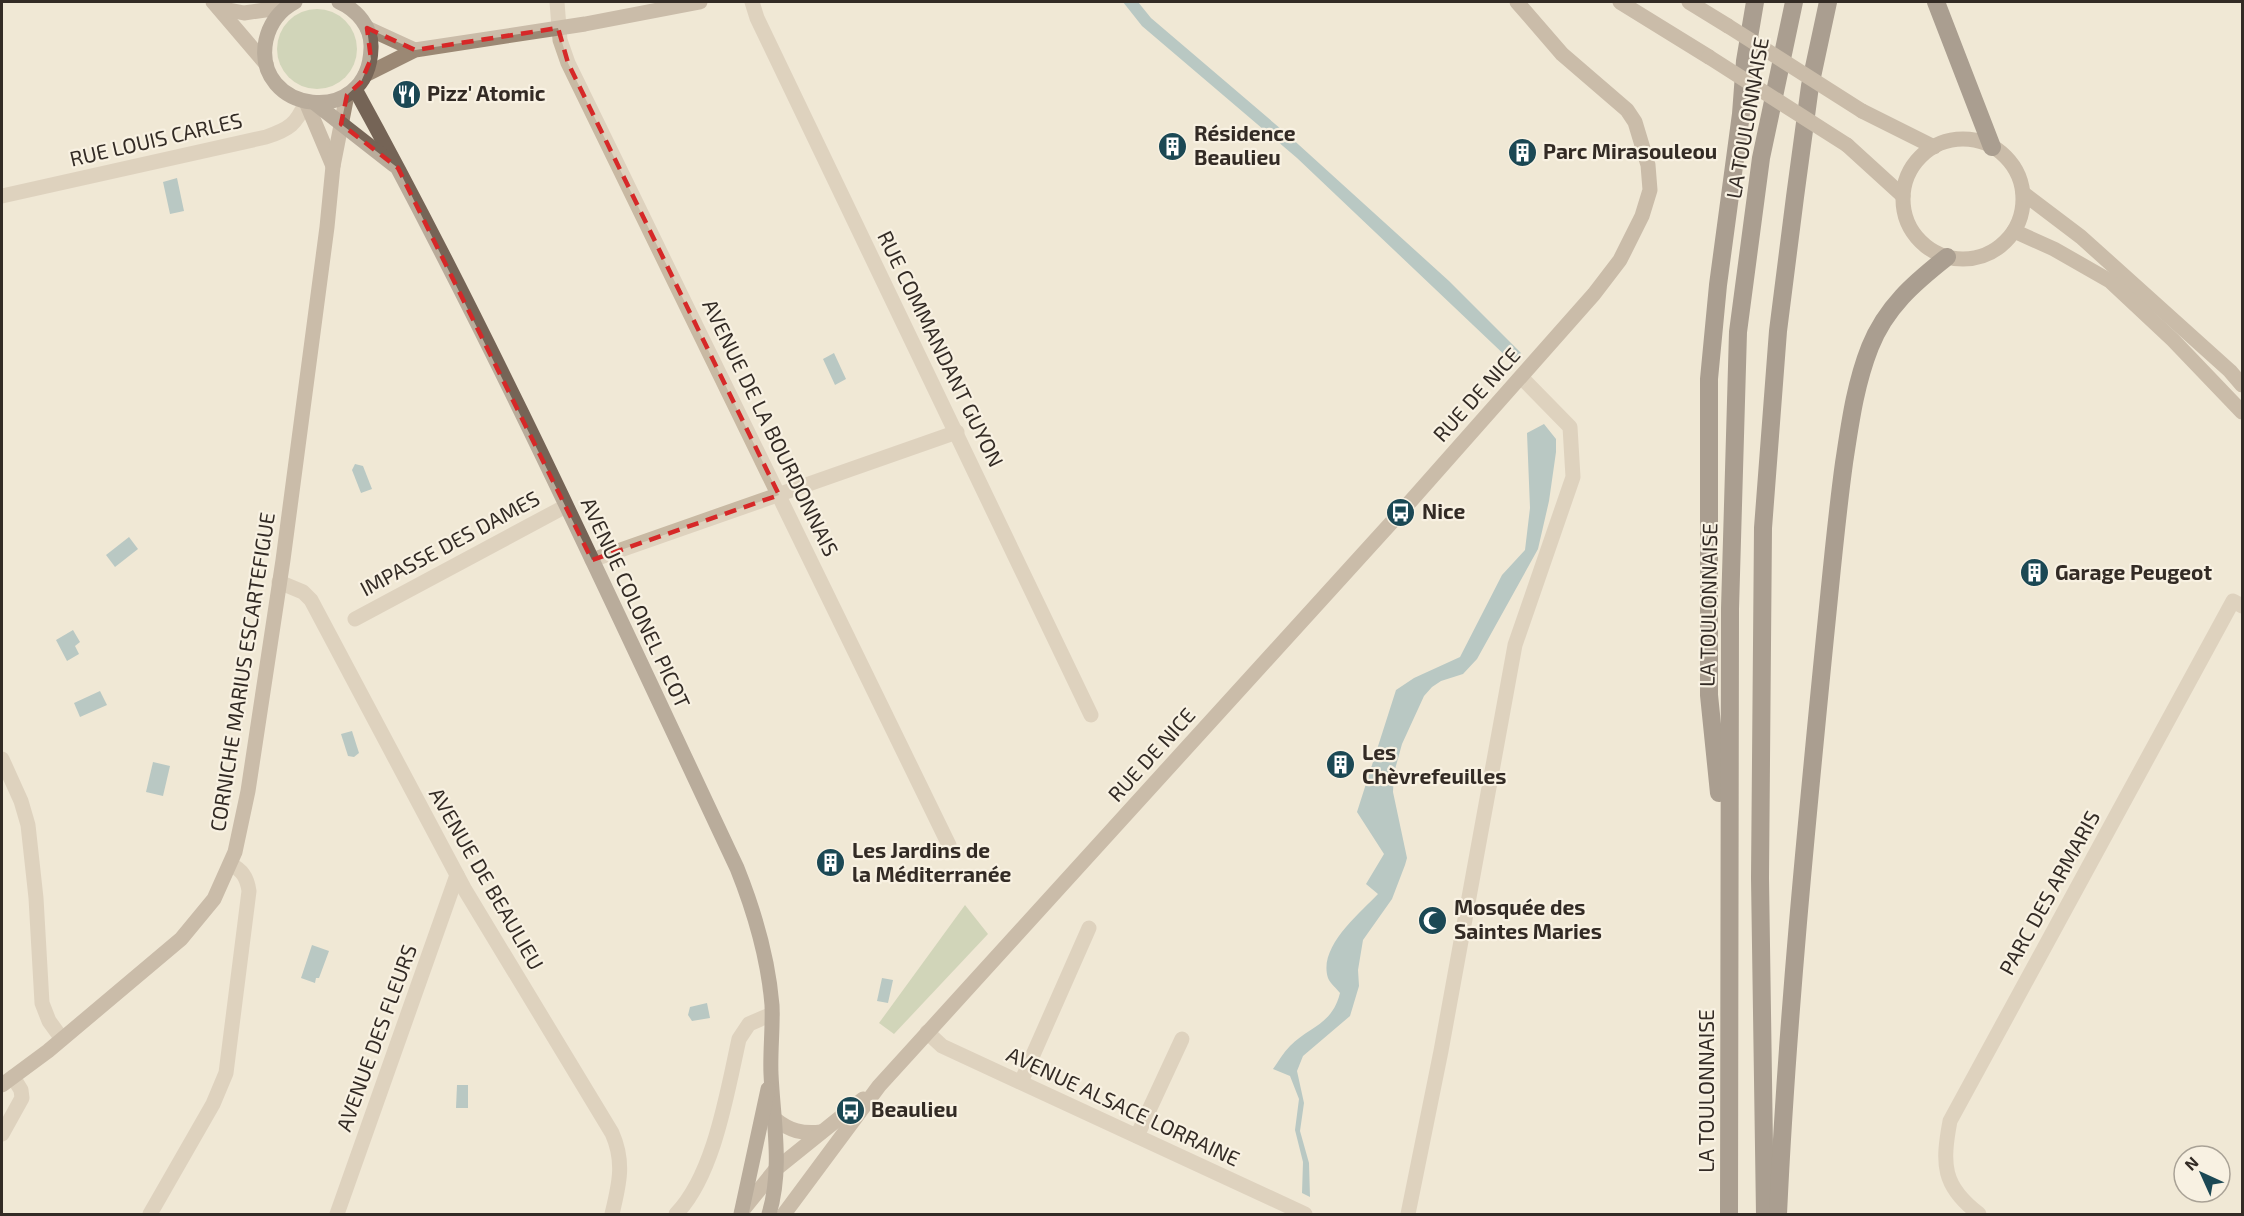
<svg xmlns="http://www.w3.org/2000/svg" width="2244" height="1216" font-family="'Exo 2',sans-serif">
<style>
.green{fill:#acbf97}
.water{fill:#75a3ad}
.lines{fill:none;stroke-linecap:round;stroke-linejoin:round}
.street{stroke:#c8b9a3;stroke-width:15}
.secondary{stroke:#9b8874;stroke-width:15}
.primary{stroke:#756456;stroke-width:15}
.highway{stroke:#54463c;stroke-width:18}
.secondary-bridge{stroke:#9b8874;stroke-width:15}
.marked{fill:none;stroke:#d62828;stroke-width:4.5;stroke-dasharray:12 8;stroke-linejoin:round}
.labels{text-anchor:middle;stroke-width:4.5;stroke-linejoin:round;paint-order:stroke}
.poi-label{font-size:21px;font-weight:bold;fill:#332b25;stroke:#f8f1e2;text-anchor:start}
.street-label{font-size:21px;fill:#332b25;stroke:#f8f1e2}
</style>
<rect width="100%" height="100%" fill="#f0e8d6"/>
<g class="green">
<circle cx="317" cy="49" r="40"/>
<path d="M965 905 988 934 894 1034 879 1023Z"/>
</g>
<g class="water">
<path d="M1123 2H1138L1151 18 1288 135 1449 281 1521 353 1512 362 1297 158 1142 26Z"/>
<path d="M177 178 184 211 170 214 163 182Z"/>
<path d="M834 353 846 379 835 385 823 359Z"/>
<path d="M1544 424 1556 439V452L1549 501 1538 549 1477 659 1463 674 1441 681 1432 687 1424 696 1402 744 1394 773 1393 792 1407 858 1405 865 1392 899 1363 940 1358 970 1359 986 1350 1016 1303 1056 1297 1071 1304 1103 1300 1131 1309 1163 1310 1197 1302 1193 1303 1162 1295 1130 1299 1099 1290 1076 1273 1069C1278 1062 1283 1053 1290 1046 1310 1026 1332 1025 1340 993 1337 989 1330 983 1328 978 1318 947 1359 914 1378 894L1366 884 1384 854 1357 812 1396 690 1414 678 1460 657 1502 575 1525 550 1530 508 1527 433Z"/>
<path d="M355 464 363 466 372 489 361 493 352 470Z"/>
<path d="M129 537 138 549 115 567 106 555Z"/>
<path d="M73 630 80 642 75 646 79 654 67 661 56 640Z"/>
<path d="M100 691 107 705 80 717 74 703Z"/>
<path d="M352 731 359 753 354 757 348 756 341 734Z"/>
<path d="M153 762 170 766 163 796 146 792Z"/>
<path d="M312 945 329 951 319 978H316L315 983 301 978Z"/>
<path d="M882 978 893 980 888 1003 877 1001Z"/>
<path d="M707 1003 710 1018 692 1021 688 1015 690 1007Z"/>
<path d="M457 1085H468V1108H456Z"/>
</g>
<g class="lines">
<g class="street">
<path d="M557 2 560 40 568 63 949 845"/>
<path d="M752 2 757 18 1091 715"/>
<path d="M2 196 266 137C290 129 296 124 306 102"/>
<path d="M592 560 957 432"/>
<path d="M279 582 303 592 311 600 465 890 612 1133C625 1162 619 1185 612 1214"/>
<path d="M355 619 566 506"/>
<path d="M2 759 21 801 28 825 36 898 42 1003 49 1021 62 1039"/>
<path d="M927 1032 942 1046 1305 1214"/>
<path d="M1021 1082 1089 928"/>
<path d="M2 1134 22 1098 21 1090 13 1077"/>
<path d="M1137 1136 1182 1039"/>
<path d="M150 1214 213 1104 226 1073 249 891C247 877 242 870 230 864"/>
<path d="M337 1214 457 875"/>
<path d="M676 1214C714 1175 727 1093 739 1039L749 1024 772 1014"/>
<path d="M1408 1214 1441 1051 1515 645 1573 477 1570 427 1521 377"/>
<path d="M1979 1214C1942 1186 1942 1164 1950 1121L2233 601 2242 606"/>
</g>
<g class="secondary">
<path d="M213 2 266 64"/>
<path d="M1620 2 1709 57"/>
<path d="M1689 2 1728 26"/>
<path d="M219 8 244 13 286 7"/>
<path d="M367 28 415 50"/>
<path d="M365 75 415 50 585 24 700 2"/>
<path d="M306 102 333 166"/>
<path d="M1862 111 1934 147"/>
<circle cx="1963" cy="199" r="60"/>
<path d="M1847 145 1903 196"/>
<path d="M2023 193 2081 237 2230 371 2242 385"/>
<path d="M2014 231 2054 249 2110 281 2173 340 2242 412"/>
<path d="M2 1085 48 1051 181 939 214 899 235 852 248 791 283 560 327 227 333 166 347 95"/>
<path d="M775 1119C790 1131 802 1134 821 1132"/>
<path d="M742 1211 776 1169 863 1099"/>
<path d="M784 1214 879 1086 1401 512 1594 294 1620 260 1642 216 1650 190 1648 165 1635 122 1627 110 1562 54 1517 2"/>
</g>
<g class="primary">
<path d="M295 2C280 10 270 23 266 40 251 113 369 130 371 48 372 27 357 10 339 2"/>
<path d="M355 89C494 342 614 607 737 868 755 913 768 957 772 1005 773 1028 770 1051 771 1074 773 1120 783 1168 769 1214"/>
<path d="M316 104 394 165"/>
<path d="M741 1214 768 1089"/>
</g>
<g class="highway">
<path d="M1936 2 1992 147"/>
<path d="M1719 793 1709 695V379L1718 285 1741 114 1745 61 1755 2"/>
<path d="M1729 1214 1730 609 1738 332 1761 158 1794 2"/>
<path d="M1765 1214 1760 878 1763 528 1778 331 1795 197 1810 86 1828 2"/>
<path d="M1778 1214C1787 1022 1806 829 1825 637 1831 579 1836 521 1844 463 1850 424 1855 385 1870 347 1886 307 1914 283 1947 257"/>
</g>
<g class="secondary-bridge">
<path d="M1728 26 1862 111"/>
<path d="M1709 57 1847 145"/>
</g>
</g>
<path d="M0 0H2244V1216H0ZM367 28 415 50 558 28 568 63 779 495 592 560 398 168 341 124 347 95 361 82 371 59Z" fill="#f0e8d6" fill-opacity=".55" fill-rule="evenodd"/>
<path class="marked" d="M367 28 415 50 558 28 568 63 779 495 592 560 398 168 341 124 347 95 361 82 371 59Z"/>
<defs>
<symbol id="restaurant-disc" viewBox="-11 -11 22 22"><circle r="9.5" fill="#1b4854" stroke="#f8f1e2"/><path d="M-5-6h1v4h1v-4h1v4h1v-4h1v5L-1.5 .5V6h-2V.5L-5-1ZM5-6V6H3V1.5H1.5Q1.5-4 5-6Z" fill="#fff"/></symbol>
<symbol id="building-disc" viewBox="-11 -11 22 22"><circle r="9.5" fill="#1b4854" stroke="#f8f1e2"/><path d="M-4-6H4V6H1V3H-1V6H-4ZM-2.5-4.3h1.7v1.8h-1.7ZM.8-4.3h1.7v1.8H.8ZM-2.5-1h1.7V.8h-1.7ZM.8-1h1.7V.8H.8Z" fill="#fff"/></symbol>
<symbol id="bus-disc" viewBox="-11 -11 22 22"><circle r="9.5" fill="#1b4854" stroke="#f8f1e2"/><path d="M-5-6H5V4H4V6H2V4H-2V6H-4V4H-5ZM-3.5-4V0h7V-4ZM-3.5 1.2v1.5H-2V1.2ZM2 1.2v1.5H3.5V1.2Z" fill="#fff"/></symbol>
<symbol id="mosque-disc" viewBox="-11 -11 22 22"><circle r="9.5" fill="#1b4854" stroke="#f8f1e2"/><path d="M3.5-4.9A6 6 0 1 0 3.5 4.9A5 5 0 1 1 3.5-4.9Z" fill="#fff"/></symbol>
</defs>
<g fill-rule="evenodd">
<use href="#restaurant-disc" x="390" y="78" width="33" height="33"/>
<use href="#building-disc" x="1156" y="130" width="33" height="33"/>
<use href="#building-disc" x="1506" y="136" width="33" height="33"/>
<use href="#bus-disc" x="1384" y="496" width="33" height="33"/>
<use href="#building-disc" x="2018" y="556" width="33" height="33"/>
<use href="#building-disc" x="1324" y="748" width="33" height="33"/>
<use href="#building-disc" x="814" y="846" width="33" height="33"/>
<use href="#mosque-disc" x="1416" y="904" width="33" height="33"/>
<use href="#bus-disc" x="834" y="1094" width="33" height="33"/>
</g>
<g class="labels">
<g class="poi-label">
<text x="427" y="101">Pizz' Atomic</text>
<text x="1194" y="141">Résidence<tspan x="1194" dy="24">Beaulieu</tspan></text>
<text x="1543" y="159">Parc Mirasouleou</text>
<text x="1422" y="519">Nice</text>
<text x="2055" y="580">Garage Peugeot</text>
<text x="1362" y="760">Les<tspan x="1362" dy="24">Chèvrefeuilles</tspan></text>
<text x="852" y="858">Les Jardins de<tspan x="852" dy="24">la Méditerranée</tspan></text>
<text x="1454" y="915">Mosquée des<tspan x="1454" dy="24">Saintes Maries</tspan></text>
<text x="871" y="1117">Beaulieu</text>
</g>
<g class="street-label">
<text transform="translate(1748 118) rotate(-80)" y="7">LA TOULONNAISE</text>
<text transform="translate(156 140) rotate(-13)" y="7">RUE LOUIS CARLES</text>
<text transform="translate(940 349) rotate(64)" y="7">RUE COMMANDANT GUYON</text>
<text transform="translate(1477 395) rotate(-48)" y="7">RUE DE NICE</text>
<text transform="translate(770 428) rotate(64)" y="7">AVENUE DE LA BOURDONNAIS</text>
<text transform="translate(450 544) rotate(-28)" y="7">IMPASSE DES DAMES</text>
<text transform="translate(635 603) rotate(65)" y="7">AVENUE COLONEL PICOT</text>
<text transform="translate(1709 605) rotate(-89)" y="7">LA TOULONNAISE</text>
<text transform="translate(243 672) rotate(-81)" y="7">CORNICHE MARIUS ESCARTEFIGUE</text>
<text transform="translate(1152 755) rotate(-48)" y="7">RUE DE NICE</text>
<text transform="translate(486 879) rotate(60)" y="7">AVENUE DE BEAULIEU</text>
<text transform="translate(2050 893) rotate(-61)" y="7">PARC DES ARMARIS</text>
<text transform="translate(377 1038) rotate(-70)" y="7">AVENUE DES FLEURS</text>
<text transform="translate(1707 1091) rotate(-90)" y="7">LA TOULONNAISE</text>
<text transform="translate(1123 1107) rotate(25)" y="7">AVENUE ALSACE LORRAINE</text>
</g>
</g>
<rect width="2244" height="1216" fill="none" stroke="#332b25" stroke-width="6"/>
<g transform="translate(2202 1174) rotate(315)"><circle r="28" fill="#f8f1e2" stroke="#a9a296" stroke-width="1.5"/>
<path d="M0-4.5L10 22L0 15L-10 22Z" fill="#1b4854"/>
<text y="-9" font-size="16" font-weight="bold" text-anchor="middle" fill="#332b25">N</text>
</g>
</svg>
